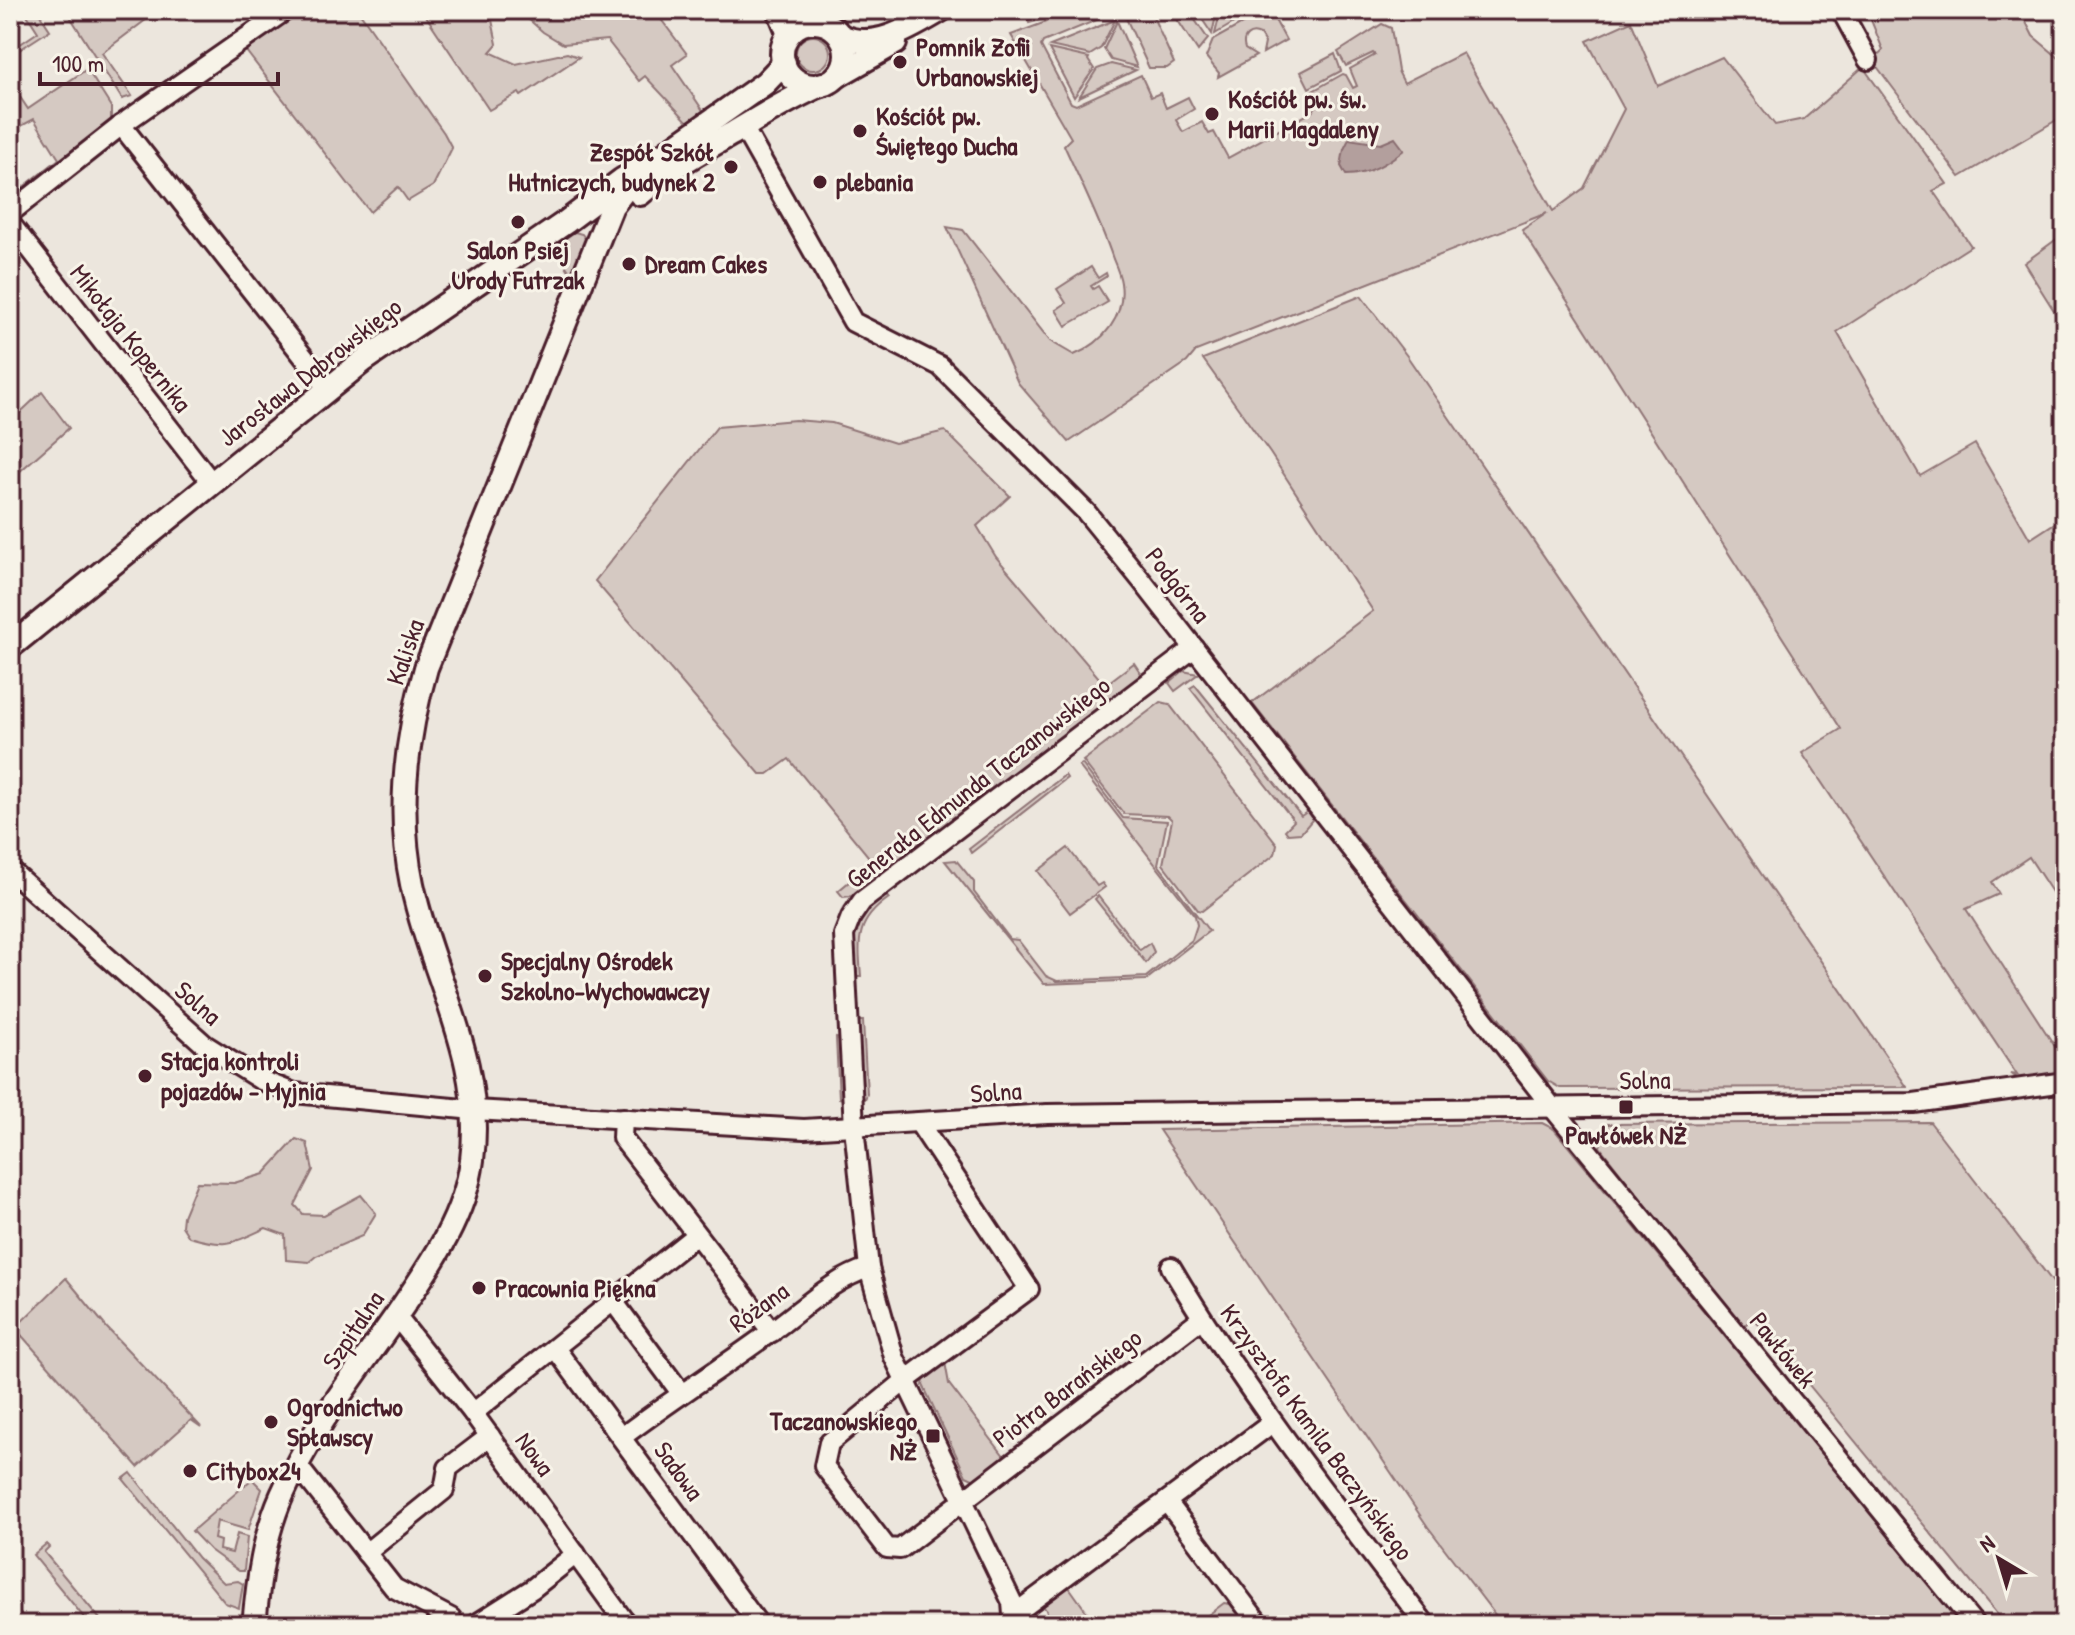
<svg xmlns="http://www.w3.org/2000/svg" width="2075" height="1635" font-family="'Patrick Hand',sans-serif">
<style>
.green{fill:#d5c9c2;stroke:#907476;stroke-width:2}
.water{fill:#b39f9d;stroke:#896c6f;stroke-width:2}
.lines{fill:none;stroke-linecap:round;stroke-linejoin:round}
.minor-casing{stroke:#4a1f2b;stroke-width:24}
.tertiary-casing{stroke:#4a1f2b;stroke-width:28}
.minor{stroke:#f7f3e8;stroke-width:18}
.tertiary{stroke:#f7f3e8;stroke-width:22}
.poi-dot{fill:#4a1f2b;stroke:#f7f3e8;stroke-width:3}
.labels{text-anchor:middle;stroke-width:6;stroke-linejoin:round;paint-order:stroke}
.poi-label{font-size:26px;font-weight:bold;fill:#4a1f2b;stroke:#f7f3e8;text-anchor:start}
.street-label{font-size:26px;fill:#4a1f2b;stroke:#f7f3e8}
</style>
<rect width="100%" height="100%" fill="#ece6dd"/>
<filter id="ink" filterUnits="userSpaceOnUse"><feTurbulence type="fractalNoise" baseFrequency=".0125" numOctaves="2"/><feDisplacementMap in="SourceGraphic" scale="16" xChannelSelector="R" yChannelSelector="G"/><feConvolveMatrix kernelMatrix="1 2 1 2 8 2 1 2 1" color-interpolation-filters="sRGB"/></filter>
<g filter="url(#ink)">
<g class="green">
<path d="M24 10H37L50 30 10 56V51L38 32Z"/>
<path d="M66 10H159L102 53 132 96 122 99Z"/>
<path d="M297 10H358L444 133 452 148 433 186 408 201 398 187 370 212 243 47Z"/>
<path d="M422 10H490L497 44 490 52 516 64 567 53 579 57 521 96 519 93 489 110Z"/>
<path d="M511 10H654L687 54 672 65 704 112 688 122 645 76 639 81 607 40 563 44 543 32 526 17 518 16Z"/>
<path d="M1053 10H1113L1114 13 1043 42 1041 46 1071 103 1076 105 1141 75 1151 97 1160 93 1166 108 1188 97 1194 109 1176 120 1183 132 1202 122 1209 134 1214 132 1228 158 1312 112 1317 105 1311 92 1343 74 1346 75 1353 88 1357 86 1350 69 1375 55 1373 53 1346 66 1338 52 1382 24 1391 28 1398 71 1404 83 1463 53 1553 211 1584 188 1624 109 1587 41 1631 21 1658 86 1722 57 1775 125 1804 119 1863 67 1947 184 1933 191 1971 246 1837 332 1920 476 1975 444 2030 539 2058 521 2065 532V912L2029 857 1992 882 1999 894 1966 909 2065 1062V1072L2022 1081 2011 1074 2017 1075 1802 753 1841 729 1522 230 1547 213 1196 351 1187 362 1069 442 1018 383 947 227 963 230 1050 341 1074 355C1103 343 1126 316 1121 283 1120 275 1116 266 1113 259 1100 220 1081 183 1064 145L1071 138 1011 35 1046 22 1044 19 1029 23 1028 20Z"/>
<path d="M1138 10H1150L1174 63 1167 68H1149L1125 16Z"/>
<path d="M1171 10H1188L1208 39 1198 51Z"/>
<path d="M1196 10 1217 11 1212 34Z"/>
<path d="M1226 10 1254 11 1215 34 1220 13Z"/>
<path d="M1867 10H2015L2026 22 2033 36 2065 63V115L1960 177 1872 60 1883 50Z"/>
<path d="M1262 13 1275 20 1286 40 1263 53 1265 43 1260 35C1250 30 1241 37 1245 49L1256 56 1218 77 1219 73 1206 57 1213 40Z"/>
<path d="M1115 20 1101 48 1090 55 1050 46Z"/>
<path d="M1117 21 1137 67 1111 60 1104 49Z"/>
<circle cx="813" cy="53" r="17"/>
<path d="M1049 49 1089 58 1088 60 1094 69 1074 97Z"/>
<path d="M1335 54 1341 71 1309 88 1301 72Z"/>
<path d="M1111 64 1136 70 1079 97 1097 69Z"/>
<path d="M87 69 111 107V125L21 198 17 192 59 159 34 119 10 132V82L28 109Z"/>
<path d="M571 231 582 234 587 241 573 276 549 242Z"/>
<path d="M2065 233V328L2024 263Z"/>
<path d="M1091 267 1098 278 1106 273 1107 276 1091 286 1093 289 1098 286 1108 302 1066 326 1056 310 1066 303 1057 289Z"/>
<path d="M1361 296 1407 356 1907 1087 1560 1088 1548 1081 1252 703 1373 611 1270 453 1203 359Z"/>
<path d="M42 392 69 428 10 480V422Z"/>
<path d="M795 420 832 423 895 443 945 431 1010 496 977 526 996 557 1105 685 1134 663 1144 678 856 899 853 896 843 897 838 891 873 862 789 759 768 774H760L595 581 717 427Z"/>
<path d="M1183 671 1198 674 1175 691 1169 683Z"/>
<path d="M1195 685 1301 816 1311 809 1312 820 1301 833 1288 834 1285 830 1294 821 1190 688Z"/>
<path d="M1161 702 1169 704 1277 844 1275 854 1202 911 1198 910 1163 864 1172 820 1168 816 1124 814 1083 761Z"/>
<path d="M1082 764 1123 818 1167 821 1158 864 1209 931 1146 980 1044 984 945 861 956 860 974 882V892L1010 939 1018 940 1046 976 1057 981 1146 977 1192 940 1197 925 1195 916 1079 766Z"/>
<path d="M1065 775 1067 778 971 853 969 849Z"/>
<path d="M1068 848 1097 886 1102 883 1105 887 1070 913 1038 871Z"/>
<path d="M882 894 889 898C856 921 858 939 861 976H856C843 941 858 918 882 894Z"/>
<path d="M1098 896 1140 950 1150 943 1154 952 1146 963 1095 899Z"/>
<path d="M860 1021H863L867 1094 865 1099H860L857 1023Z"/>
<path d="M836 1038 840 1039 846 1100 839 1098Z"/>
<path d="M1930 1122 2065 1298V1625H2006L1754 1318 1742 1327 1600 1147 1605 1124Z"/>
<path d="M1542 1123 1554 1129 1962 1625H1503L1428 1527 1159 1130Z"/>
<path d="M296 1139 307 1143 313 1170 295 1205 303 1214 324 1215 361 1195 376 1213 362 1236 316 1256 309 1262 286 1260 285 1235 266 1228C231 1244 227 1248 189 1237L182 1226 183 1216 197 1182 234 1183 264 1174Z"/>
<path d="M66 1278 107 1328 201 1427 191 1420 138 1467 15 1328Z"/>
<path d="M945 1362 949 1384 1008 1461 979 1482 966 1476 923 1385 924 1380 931 1373 929 1370Z"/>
<path d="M131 1473 198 1558 224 1583 238 1581 243 1584 239 1608 225 1603 123 1479Z"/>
<path d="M252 1479 262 1489 248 1530 217 1521 214 1539 220 1541 219 1550 232 1553 237 1534 247 1537 244 1571H239L210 1550 192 1531Z"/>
<path d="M46 1544 49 1547 44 1552 105 1625H90L33 1555Z"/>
<path d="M1069 1587 1096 1625H1045L1047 1611 1043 1606Z"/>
<path d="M1224 1603 1230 1604 1241 1617 1236 1621 1238 1624 1244 1620 1248 1625H1195Z"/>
</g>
<path class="water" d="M1395 138 1404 150C1387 163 1369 175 1346 175L1341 166 1344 149 1349 139 1381 144Z"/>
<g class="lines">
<defs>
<g id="minor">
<path d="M1841 10 1868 60"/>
<path d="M121 125 329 389"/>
<path d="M743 127 853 322 940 366 1086 512 1142 581 1552 1107 1975 1625"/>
<path d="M10 213 128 120 286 10"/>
<path d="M10 223 212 483"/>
<path d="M10 870 205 1045 261 1080 294 1093 474 1110 804 1129 1047 1114 1914 1103 2065 1082"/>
<path d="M623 1118 622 1138 772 1332"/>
<path d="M919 1123 1029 1289 906 1380 829 1443 824 1466 887 1548 900 1549 1202 1318"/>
<path d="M1171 1267C1246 1393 1337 1509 1426 1625"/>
<path d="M613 1301 681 1393"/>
<path d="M396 1316 473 1413 627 1625"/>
<path d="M555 1348 759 1625"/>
<path d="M473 1413 696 1235"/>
<path d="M622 1437C671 1400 723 1367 772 1331 803 1309 832 1279 869 1268"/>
<path d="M297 1465 394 1588 451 1618 455 1625"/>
<path d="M1167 1502 1260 1625"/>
<path d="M366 1553 444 1490 448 1468 490 1436"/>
<path d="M1013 1615 1272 1423"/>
<path d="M475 1625 532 1589 576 1554"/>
<path d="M1011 1625 1013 1615 1012 1602 894 1357 869 1268 854 1127 844 935 851 917 862 901 1194 648"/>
</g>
<g id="tertiary">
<path d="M779 10 789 34"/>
<circle cx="814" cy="54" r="32"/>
<path d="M841 36C874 52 912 27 941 10"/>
<path d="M837 76 895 43"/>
<path d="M640 194C668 169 702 151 735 132 764 115 792 97 823 84"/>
<path d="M10 647 363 361 566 222 622 180 657 159 765 83 784 63"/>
<path d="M254 1625C258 1582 264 1535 282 1495 310 1431 356 1373 396 1316 428 1269 465 1218 472 1160 485 1058 432 979 412 884 397 813 406 738 426 668L612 206 627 187 657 159"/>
</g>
</defs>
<use href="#minor" class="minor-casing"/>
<use href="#tertiary" class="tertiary-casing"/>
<use href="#minor" class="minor"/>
<use href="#tertiary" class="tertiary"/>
</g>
</g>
<g class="poi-dot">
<circle cx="900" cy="62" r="8"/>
<circle cx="1212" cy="114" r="8"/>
<circle cx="860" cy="131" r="8"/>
<circle cx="731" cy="167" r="8"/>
<circle cx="820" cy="182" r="8"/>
<circle cx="518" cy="222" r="8"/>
<circle cx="629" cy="264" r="8"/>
<circle cx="485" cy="976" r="8"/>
<circle cx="145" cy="1076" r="8"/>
<rect x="1618" y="1099" width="16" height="16" rx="4"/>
<circle cx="479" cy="1288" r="8"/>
<circle cx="271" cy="1422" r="8"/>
<rect x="925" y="1428" width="16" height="16" rx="4"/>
<circle cx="190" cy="1471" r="8"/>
</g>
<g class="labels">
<g class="poi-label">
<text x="916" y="56">Pomnik Zofii<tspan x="916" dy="30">Urbanowskiej</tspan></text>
<text x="1228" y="108">Kościół pw. św.<tspan x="1228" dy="30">Marii Magdaleny</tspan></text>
<text x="876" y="125">Kościół pw.<tspan x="876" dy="30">Świętego Ducha</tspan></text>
<text x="715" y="161" text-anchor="end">Zespół Szkół<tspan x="715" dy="30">Hutniczych, budynek 2</tspan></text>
<text x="836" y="191">plebania</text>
<text x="518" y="259" text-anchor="middle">Salon Psiej<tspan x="518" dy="30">Urody Futrzak</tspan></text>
<text x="645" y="273">Dream Cakes</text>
<text x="501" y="970">Specjalny Ośrodek<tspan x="501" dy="30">Szkolno-Wychowawczy</tspan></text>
<text x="161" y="1070">Stacja kontroli<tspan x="161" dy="30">pojazdów - Myjnia</tspan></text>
<text x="1626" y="1144" text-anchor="middle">Pawłówek NŻ</text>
<text x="495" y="1297">Pracownia Piękna</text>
<text x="287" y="1416">Ogrodnictwo<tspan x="287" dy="30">Spławscy</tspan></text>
<text x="917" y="1430" text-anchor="end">Taczanowskiego<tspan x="917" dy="30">NŻ</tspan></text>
<text x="206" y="1480">Citybox24</text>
</g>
<g class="street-label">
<text transform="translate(131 338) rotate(52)" y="9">Mikołaja Kopernika</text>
<text transform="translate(310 372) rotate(-38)" y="9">Jarosława Dąbrowskiego</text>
<text transform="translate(1178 585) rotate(52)" y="9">Podgórna</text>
<text transform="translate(405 652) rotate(-71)" y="9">Kaliska</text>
<text transform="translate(978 782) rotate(-38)" y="9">Generała Edmunda Taczanowskiego</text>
<text transform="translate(198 1003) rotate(41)" y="9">Solna</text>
<text transform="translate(1645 1080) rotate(-1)" y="9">Solna</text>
<text transform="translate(996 1092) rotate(-4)" y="9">Solna</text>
<text transform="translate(759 1307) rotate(-36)" y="9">Różana</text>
<text transform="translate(353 1330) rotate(-56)" y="9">Szpitalna</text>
<text transform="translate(1783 1350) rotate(51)" y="9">Pawłówek</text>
<text transform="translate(1067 1388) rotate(-37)" y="9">Piotra Barańskiego</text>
<text transform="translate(1317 1432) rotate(54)" y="9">Krzysztofa Kamila Baczyńskiego</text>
<text transform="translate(535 1454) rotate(54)" y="9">Nowa</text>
<text transform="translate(679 1471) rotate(54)" y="9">Sadowa</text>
</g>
</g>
<rect width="2075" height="1635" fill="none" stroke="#f7f3e8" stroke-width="40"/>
<rect x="20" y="20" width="2035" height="1595" fill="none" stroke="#4a1f2b" stroke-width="3" filter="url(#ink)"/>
<g transform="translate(1999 1559) rotate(322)" stroke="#f7f3e8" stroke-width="6" paint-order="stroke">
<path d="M0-6L14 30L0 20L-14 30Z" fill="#4a1f2b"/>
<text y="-12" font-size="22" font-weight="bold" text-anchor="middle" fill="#4a1f2b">N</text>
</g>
<path d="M40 72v12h238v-12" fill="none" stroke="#4a1f2b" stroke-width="4"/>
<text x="52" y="72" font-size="24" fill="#4a1f2b" stroke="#f7f3e8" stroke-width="6" paint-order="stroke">100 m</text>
</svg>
